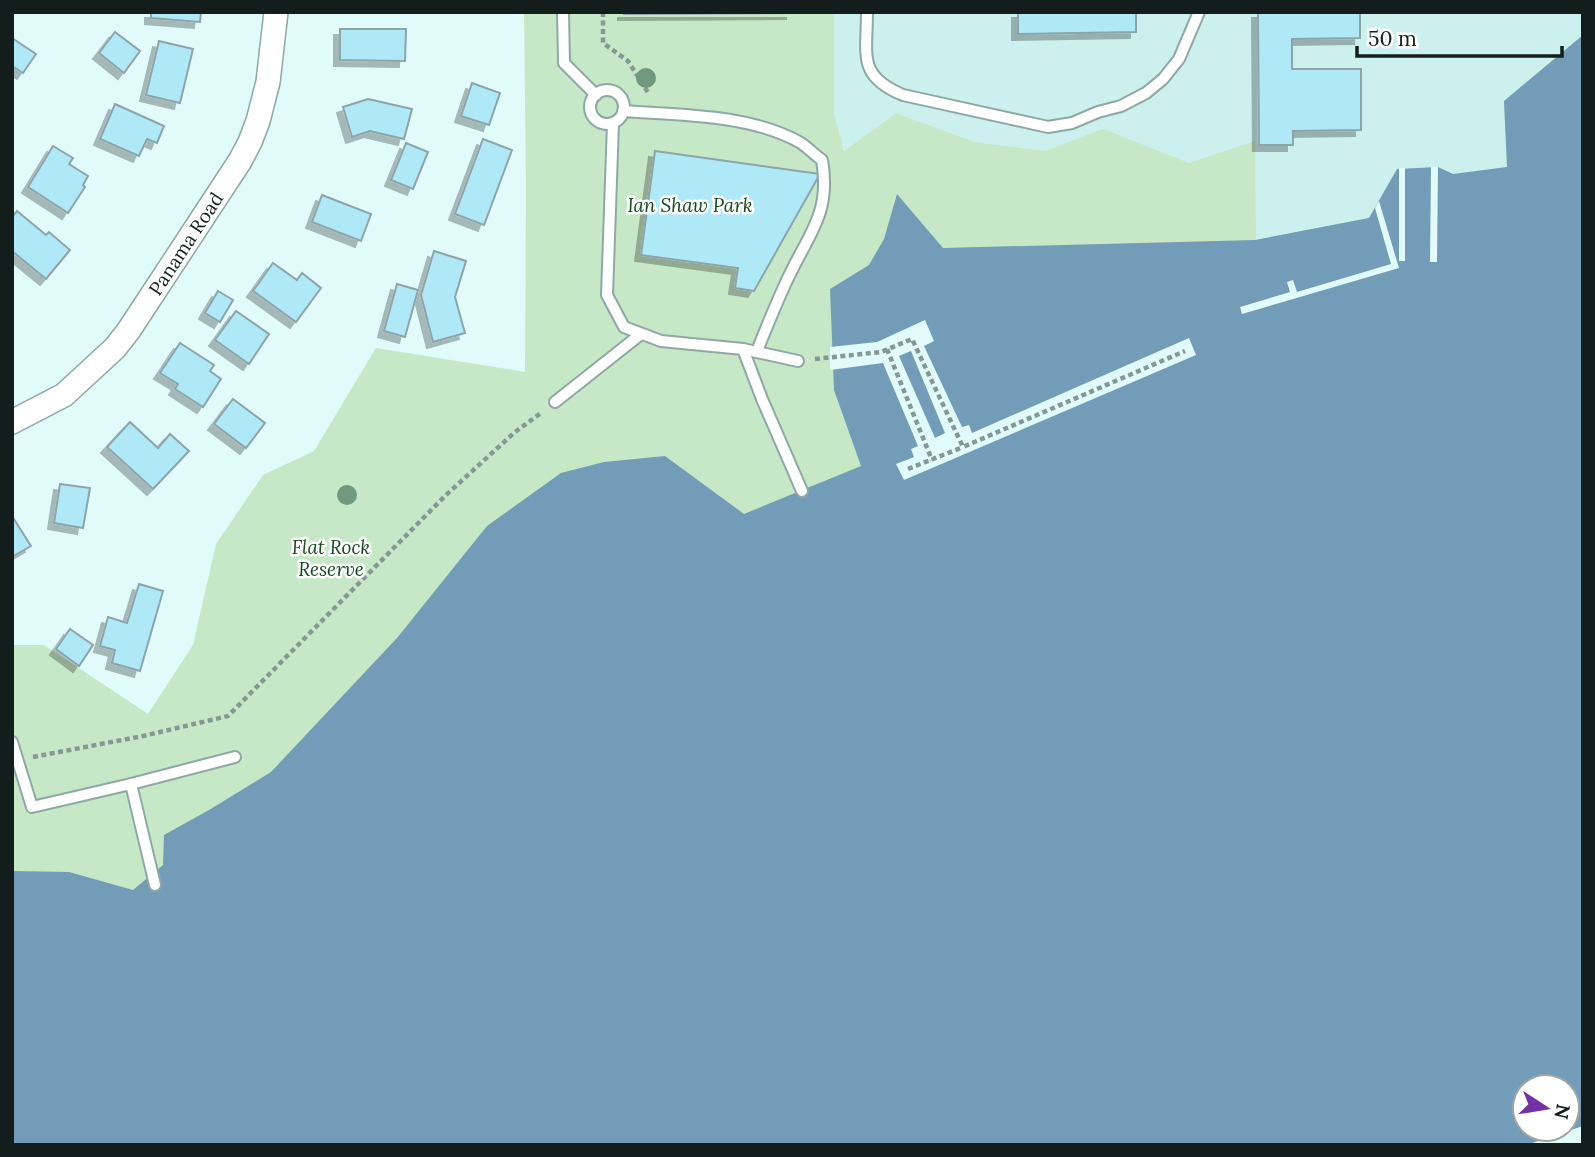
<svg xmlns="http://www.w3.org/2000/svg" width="1595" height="1157" font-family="Lora,serif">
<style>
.built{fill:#cbf0ed}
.green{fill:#c6e8c6}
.water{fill:#729cb8;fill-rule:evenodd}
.pier{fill:#e0fbf9;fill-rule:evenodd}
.building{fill:#afe9f8;stroke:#8da4aa;stroke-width:2;filter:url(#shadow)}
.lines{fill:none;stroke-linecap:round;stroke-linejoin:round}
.lane-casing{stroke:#8fa8a6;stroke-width:14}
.street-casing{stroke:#8fa8a6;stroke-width:26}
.path{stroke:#849896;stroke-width:4.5;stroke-dasharray:5 3.5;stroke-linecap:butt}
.lane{stroke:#fff;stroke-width:10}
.street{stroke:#fff;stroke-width:23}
.tree{fill:#70997f}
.labels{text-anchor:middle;stroke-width:5;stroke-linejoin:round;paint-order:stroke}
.park-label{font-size:19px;font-style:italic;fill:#14491b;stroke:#fff}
.street-label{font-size:19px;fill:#131d1c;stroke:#fff}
</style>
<defs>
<filter id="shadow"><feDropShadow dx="-6" dy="6" stdDeviation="0" flood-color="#0004"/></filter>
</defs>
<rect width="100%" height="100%" fill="#e0fbf9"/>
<path class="built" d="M834 12H1583V35L1504 101 1508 168 1453 174 1438 167 1397 169 1370 218 1255 240V141L1189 163 1103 130 1045 151 975 142 896 113 844 151 834 112Z"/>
<path class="green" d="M524 12H834V112L844 151 896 113 975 142 1045 151 1103 129 1189 163 1255 141 1256 240 1369 218 1397 169 1438 167 1453 174 1507 168 1504 101 1583 35V164L877 519 169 887 12 913V645H44L148 714 193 645 216 544 263 475 314 451 376 348 525 372 526 190Z"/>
<path class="water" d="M1583 35V1126L1526 1145H12V871L69 872 133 890 163 865 164 835 209 810 271 772 397 638 487 526 561 473 604 462 665 456 744 514 861 466 834 390 830 289 869 265 884 239 897 194 943 248 1255 240 1369 218 1397 169 1438 167 1453 174 1507 167 1504 101ZM1525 1087H1567V1129H1525Z"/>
<g class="pier">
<path d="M1431 167H1438L1437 262H1430Z"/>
<rect x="1399" y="168" width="6" height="93"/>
<path d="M1379 201 1399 268 1242 314 1240 307 1290 292 1287 282 1293 280 1297 292 1391 264 1375 208Z"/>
<path d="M925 320 934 341 924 346 962 427 969 425 972 433 1189 338 1196 355 904 480 896 464 914 457 911 449 918 446 883 363 830 370V347L877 342ZM911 351 945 433 935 438 899 356Z"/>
</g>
<g class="building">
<path d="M151 12H201L200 22 151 18Z"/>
<path d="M624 12H792V13L624 14Z"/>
<path d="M1018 12H1136V32L1018 34Z"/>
<path d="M1258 12H1360V38L1292 39V69H1361V130L1293 131V145H1259Z"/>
<path d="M340 29H406L405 61 340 60Z"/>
<path d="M115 32 140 51 124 73 99 53Z"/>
<path d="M12 38 36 54 23 73 12 66Z"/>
<path d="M159 41 193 49 180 103 146 95Z"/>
<path d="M472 83 500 93 489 125 461 116Z"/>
<path d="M368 99 412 109 404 139 370 131 352 137 343 107Z"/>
<path d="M115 104 164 126 157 143 147 139 139 156 100 139Z"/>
<path d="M483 139 512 150 484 225 455 214Z"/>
<path d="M406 143 428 152 413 189 391 180Z"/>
<path d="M53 146 73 158 69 164 88 176 83 185 85 187 68 213 28 187Z"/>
<path d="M655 151 820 174 754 291 735 288 738 268 641 255Z"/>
<path d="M322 195 371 214 361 241 312 222Z"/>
<path d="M17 211 46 235 49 232 70 250 46 279 12 251V217Z"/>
<path d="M434 251 466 261 455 297 465 333 433 342 421 295Z"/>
<path d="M273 263 297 280 302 273 321 288 296 322 253 291Z"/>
<path d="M397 284 418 290 405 337 384 331Z"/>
<path d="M218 291 233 300 220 322 205 313Z"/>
<path d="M236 311 269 334 249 364 215 340Z"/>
<path d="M180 343 214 365 210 371 221 379 203 407 175 389 178 384 160 373Z"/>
<path d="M233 399 265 423 246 448 214 424Z"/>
<path d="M130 422 158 448 170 434 189 451 153 489 107 447Z"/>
<path d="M60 484 90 488 83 528 54 523Z"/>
<path d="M12 516 31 546 12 557Z"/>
<path d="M139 584 163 591 140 671 112 663 115 650 100 646 108 617 127 623Z"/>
<path d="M70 629 93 645 79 666 56 649Z"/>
</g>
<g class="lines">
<defs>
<g id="lane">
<path d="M563 12 564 63 596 95"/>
<path d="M867 12C867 55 857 76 903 95L1048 127 1072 123 1098 112 1121 106 1146 93 1163 79 1179 59 1199 12"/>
<circle cx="607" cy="107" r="17"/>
<path d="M623 111C679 115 751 114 801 143 808 148 815 155 822 160 831 212 810 232 789 276 777 301 767 326 757 351"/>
<path d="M613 123 607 295 624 327 661 341 743 349 798 361"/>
<path d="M743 349 762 399 802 491"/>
<path d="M555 402 641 334"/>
<path d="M12 742 32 807 131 784 235 757"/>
<path d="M131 784 155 885"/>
</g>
<g id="street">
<path id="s1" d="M12 422 64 395 115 348 129 330 240 161 250 142 258 121 268 82 276 12"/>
</g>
</defs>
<use href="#lane" class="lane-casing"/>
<use href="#street" class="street-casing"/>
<g class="path">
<path d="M603 12V43L628 61 649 94"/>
<path d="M887 349 932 460"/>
<path d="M815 359 881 352 912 339 963 447 1185 351"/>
<path d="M908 469 963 447"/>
<path d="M33 757 143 736 228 716 446 495 515 432 541 413"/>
</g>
<use href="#lane" class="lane"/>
<use href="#street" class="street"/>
</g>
<g class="tree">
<circle cx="646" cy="78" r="10"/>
<circle cx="347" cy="495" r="10"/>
</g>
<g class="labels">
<g class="park-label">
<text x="690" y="212">Ian Shaw Park</text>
<text x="331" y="554">Flat Rock<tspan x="331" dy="22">Reserve</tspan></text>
</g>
<g class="street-label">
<text dy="7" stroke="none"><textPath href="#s1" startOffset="254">Panama Road</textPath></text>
</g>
</g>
<rect width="1595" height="1157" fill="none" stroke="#131d1c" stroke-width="28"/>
<g transform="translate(1546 1108) rotate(102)"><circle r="33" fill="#ffffff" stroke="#a1a5a4" stroke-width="2"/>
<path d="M0-5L12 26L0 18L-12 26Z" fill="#7430a5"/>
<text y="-10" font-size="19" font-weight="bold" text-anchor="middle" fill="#131d1c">N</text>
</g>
<path d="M1357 46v10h205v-10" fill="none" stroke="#131d1c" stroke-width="3.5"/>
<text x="1368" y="46" font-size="21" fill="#131d1c" stroke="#ffffff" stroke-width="5" paint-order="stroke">50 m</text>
</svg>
